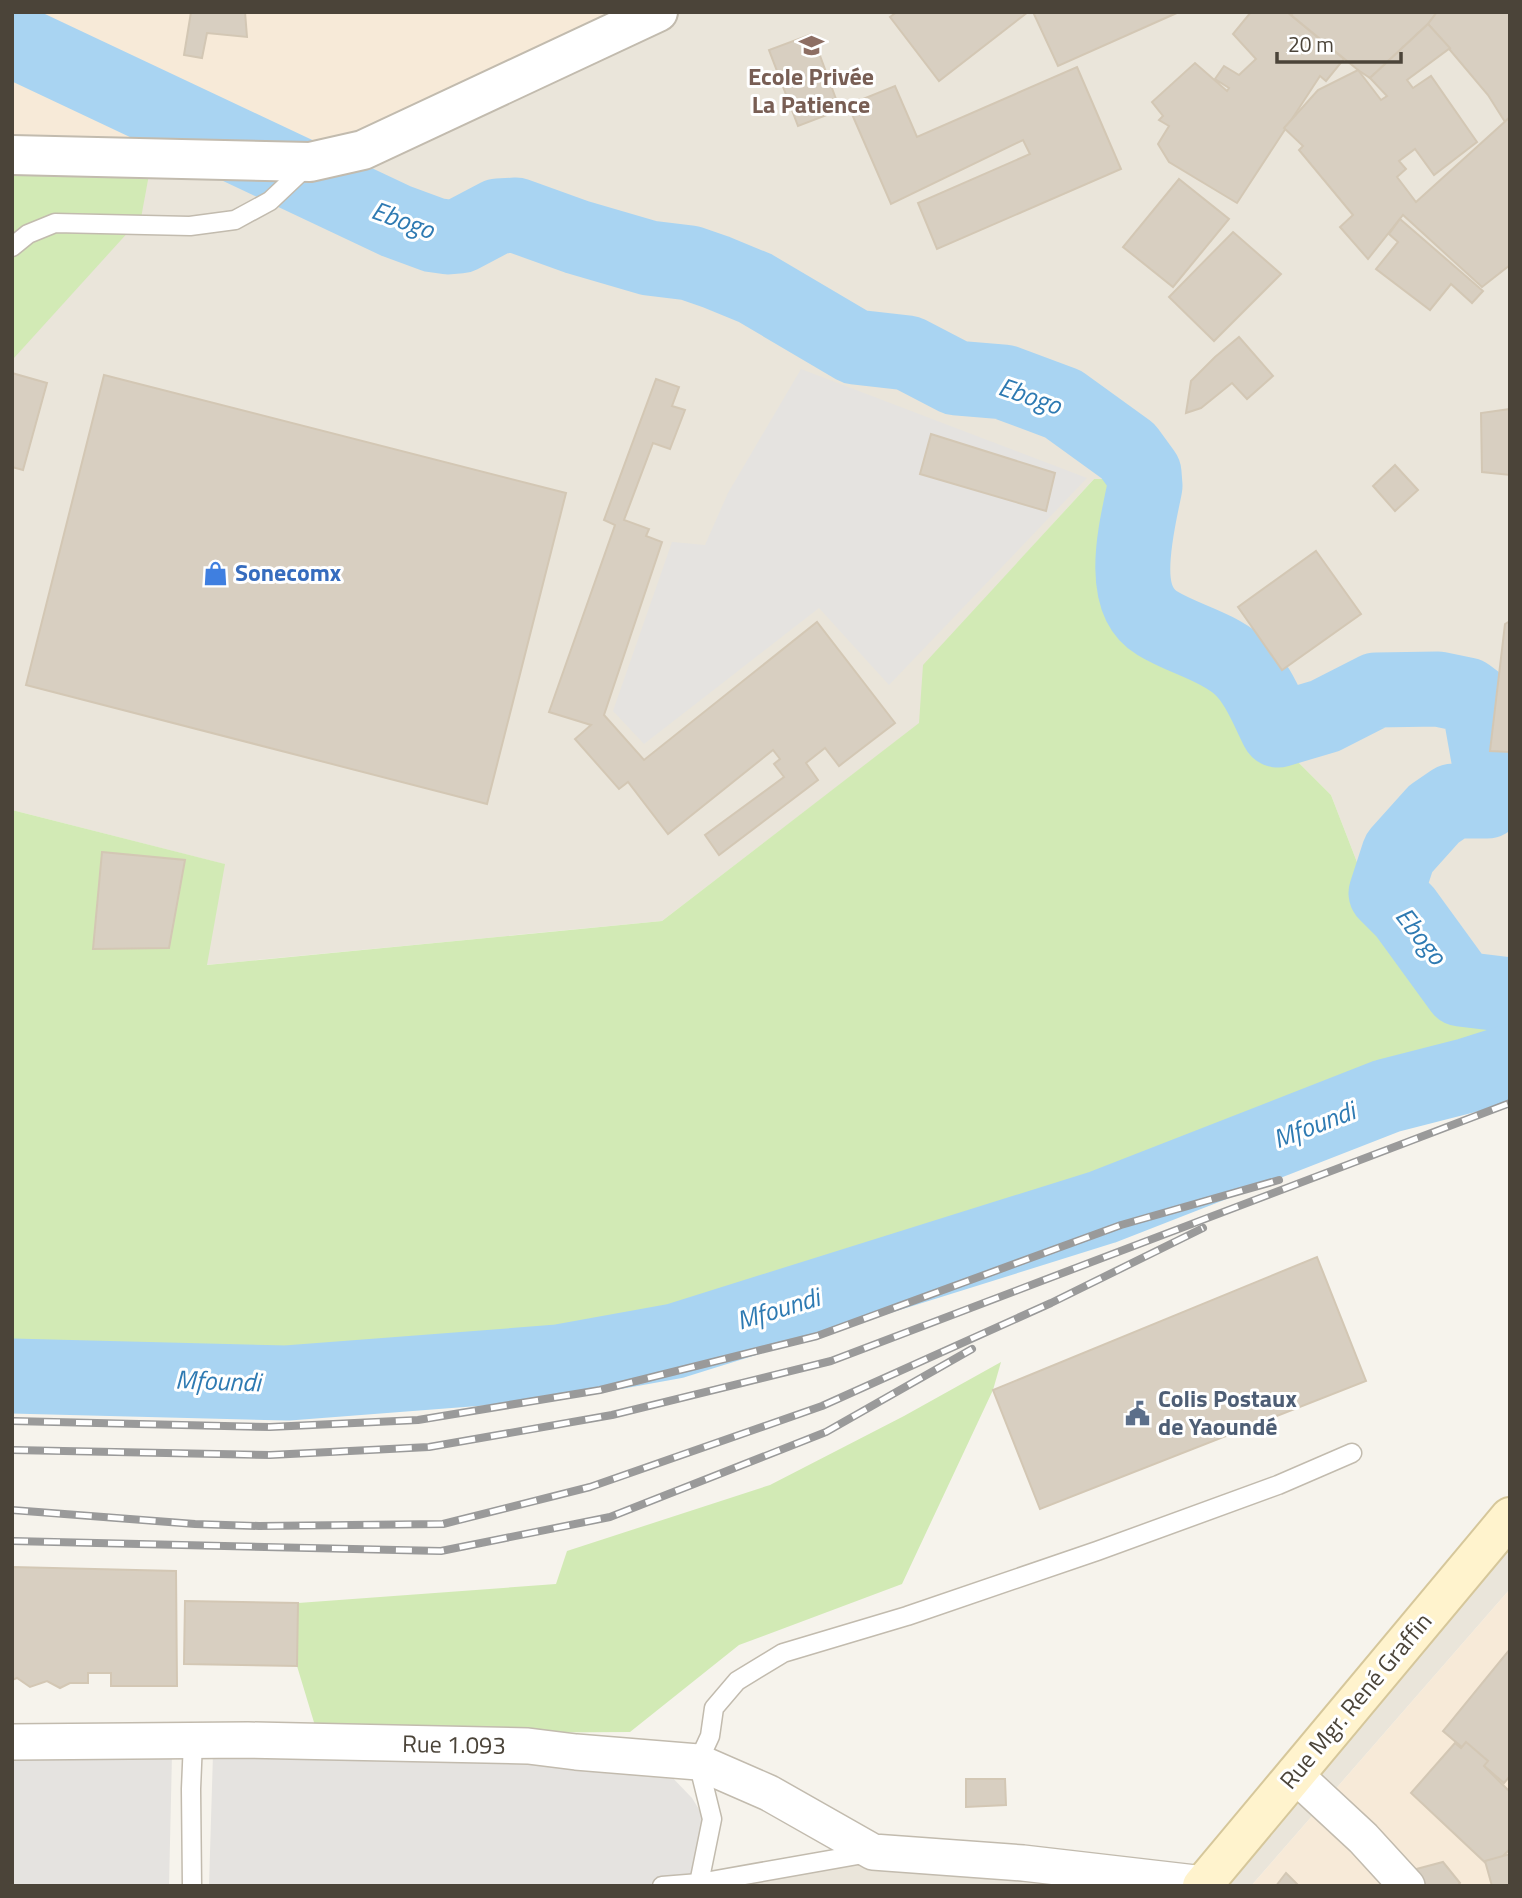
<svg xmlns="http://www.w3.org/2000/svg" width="1522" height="1898" font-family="'Titillium Web',sans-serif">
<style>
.residential{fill:#eae5da}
.commercial{fill:#f7ead8}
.green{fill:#d2eab5}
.parking{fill:#e5e3e0}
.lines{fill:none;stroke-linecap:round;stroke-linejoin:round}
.river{stroke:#a9d4f2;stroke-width:75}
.building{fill:#d8cfc1;stroke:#d3c7b4;stroke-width:2}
.service-casing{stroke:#c2bbae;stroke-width:21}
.minor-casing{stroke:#c2bbae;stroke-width:38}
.tertiary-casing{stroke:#c2bbae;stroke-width:42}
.secondary-casing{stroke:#d6c79b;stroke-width:42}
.service{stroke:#fff;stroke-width:18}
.minor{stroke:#fff;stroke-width:35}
.tertiary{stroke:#fff;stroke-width:38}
.secondary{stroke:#fff3cd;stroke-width:38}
.rail-casing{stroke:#9a9a9a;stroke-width:8}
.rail{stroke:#fff;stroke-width:5;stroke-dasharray:16;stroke-linecap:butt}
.labels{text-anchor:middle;stroke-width:6;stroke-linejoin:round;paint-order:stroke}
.education-label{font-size:24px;font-weight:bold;fill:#785e54;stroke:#fff}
.shop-label{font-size:24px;font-weight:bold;fill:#366cbe;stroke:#fff;text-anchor:start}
.service-label{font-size:24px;font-weight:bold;fill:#4e5e75;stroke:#fff;text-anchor:start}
.street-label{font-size:24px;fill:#4b4439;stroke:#fff}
.water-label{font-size:26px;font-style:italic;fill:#2e7ab2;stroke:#fff}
</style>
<rect width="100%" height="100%" fill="#f6f3ec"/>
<g class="residential">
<path d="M12 12H1510V978L1490 974 1401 927 1362 875 1331 795 1265 729 1253 708 1222 663 1154 637 1127 599 1121 519 1128 480 1094 479 924 665 920 723 662 921 206 965 224 864 12 810Z"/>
<path d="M1510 1517V1589L1251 1886H695L873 1852 1204 1884Z"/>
</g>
<g class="commercial">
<path d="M12 12H614L354 131 301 151 12 139Z"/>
<path d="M1510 1589V1886H1251Z"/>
</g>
<g class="green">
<path d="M12 139 155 142 141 218 14 358H12Z"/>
<path d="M1094 479H1128L1121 519 1127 599 1154 637 1222 663 1243 683 1253 708 1265 729 1331 795 1362 875 1401 927 1490 974 1510 978V1062L1469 1075 1386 1096 1103 1207 675 1341 559 1362 287 1383 12 1376V810L225 864 207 965 662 921 919 723 923 665Z"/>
<path d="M1001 1362 993 1390 902 1584 739 1645 630 1732 321 1734 316 1729 297 1666 298 1603 556 1584 567 1551 770 1485 904 1416Z"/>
</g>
<g class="parking">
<path d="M801 369 1087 478 889 685 819 608 644 744 613 711 672 542 705 545 728 493Z"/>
<path d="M12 1753 172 1754 169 1886H12Z"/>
<path d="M213 1754 647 1758 667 1772 692 1798 700 1811 706 1829 690 1886H209Z"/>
</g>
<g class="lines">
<g class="river">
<path d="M12 40 396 221 434 235 448 237 460 236 498 216 516 215 577 237 649 258 690 263 716 272 755 288 855 347 908 353 956 378 1004 382 1063 404 1128 451 1144 473 1145 486C1138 523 1116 598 1157 623 1183 639 1214 645 1238 665 1257 681 1267 708 1278 730L1325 716 1376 690 1438 689 1467 695 1479 704 1494 788 1487 801H1453L1434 814 1399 853 1386 893 1405 912 1461 989 1510 995"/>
<path d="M12 1376 287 1383 559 1362 675 1341 1103 1207 1387 1096 1469 1075 1510 1062"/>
</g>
</g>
<g class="building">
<path d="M191 12H245L247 37 207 33 202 58 184 55Z"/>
<path d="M897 12H1028L939 81 890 17Z"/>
<path d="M1033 12H1179L1058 66Z"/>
<path d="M1251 12H1287L1344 59 1326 81 1320 76 1237 203 1169 162 1158 144 1169 126 1159 120 1163 116 1152 102 1195 63 1227 91 1229 88 1215 79 1224 66 1239 75 1256 59 1233 34Z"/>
<path d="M1294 12H1437L1428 24 1370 78 1358 70 1291 15Z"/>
<path d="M1437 12H1510V117L1505 122 1488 95 1428 24Z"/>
<path d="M1428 24 1450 48 1407 80 1413 88 1431 76 1477 142 1434 175 1415 149 1399 161 1406 169 1397 177 1416 202 1510 117V265L1482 287 1403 215 1368 259 1340 227 1353 215 1299 150 1303 146 1284 128 1318 90 1358 70 1381 100 1387 96 1370 78Z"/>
<path d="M812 34 840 110 798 126 769 50Z"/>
<path d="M1077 67 1121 169 937 249 918 203 1030 154 1023 140 891 204 848 105 895 86 917 137Z"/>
<path d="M1179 179 1229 219 1173 287 1123 247Z"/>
<path d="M1400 219 1483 291 1472 303 1451 284 1430 310 1376 269 1398 242 1389 234Z"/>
<path d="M1233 232 1281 274 1214 341 1169 297Z"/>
<path d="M1239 337 1273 376 1247 399 1232 383 1201 408 1186 413 1191 381 1215 357Z"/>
<path d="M12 373 47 383 23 470 12 467Z"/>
<path d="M104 375 566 493 487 804 26 685Z"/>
<path d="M656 379 679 387 672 406 685 410 670 449 653 443 624 520 649 529 646 536 662 542 604 715 644 760 817 622 895 723 839 766 825 748 806 763 818 780 719 855 705 835 784 777 774 764 780 759 773 750 668 834 628 782 619 789 575 739 591 725 549 712 615 525 604 520Z"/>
<path d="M1510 409V475L1482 472 1481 413Z"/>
<path d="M931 434 1055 473 1046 511 920 474Z"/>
<path d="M1395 465 1418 490 1395 511 1373 486Z"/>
<path d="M1316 551 1361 614 1282 670 1238 607Z"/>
<path d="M1510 621V752L1490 751 1505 624Z"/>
<path d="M102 852 185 860 169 948 93 949Z"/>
<path d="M1317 1257 1366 1381 1040 1509 993 1390Z"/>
<path d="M12 1567 176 1571 177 1686H111V1673H88V1683H70L60 1688 47 1681 30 1687 17 1678 12 1680Z"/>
<path d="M185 1601 298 1603 297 1666 184 1664Z"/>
<path d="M1510 1649V1776L1504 1783 1443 1731Z"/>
<path d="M1466 1742 1488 1761 1484 1766 1510 1792V1849L1491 1868 1411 1793 1455 1743 1461 1748Z"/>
<path d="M966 1779H1005L1006 1805 966 1807Z"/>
<path d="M1510 1854V1886H1492L1485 1861Z"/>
<path d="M1443 1862 1460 1883 1457 1886H1419L1405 1872Z"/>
<path d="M1286 1873 1299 1886H1276Z"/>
</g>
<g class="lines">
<defs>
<g id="service">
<path d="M12 247 28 234 55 223 190 226 235 220 270 201 308 165"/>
<path d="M699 1883 712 1819 698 1762 710 1736 714 1708 737 1681 783 1653 907 1616 1097 1551 1278 1485 1352 1453"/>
<path d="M192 1886 191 1789 193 1741"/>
<path d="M662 1886 699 1883 869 1853"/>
</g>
<g id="minor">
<path d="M12 1742 248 1740 528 1746 576 1752 698 1762 769 1793 873 1852 1023 1863 1204 1884"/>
<path d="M1294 1774 1363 1838 1407 1886"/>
</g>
<path id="tertiary" d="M12 155 310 162 363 150 658 12"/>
<path id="secondary" d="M1202 1886 1510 1517"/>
</defs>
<use href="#service" class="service-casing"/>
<use href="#minor" class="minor-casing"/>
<use href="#tertiary" class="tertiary-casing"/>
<use href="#secondary" class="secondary-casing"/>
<use href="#service" class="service"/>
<use href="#minor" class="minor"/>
<use href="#tertiary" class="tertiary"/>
<use href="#secondary" class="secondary"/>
<defs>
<g id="rail">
<path d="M12 1421 270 1427 418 1420 600 1390 817 1336 1121 1225 1279 1180"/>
<path d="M12 1450 270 1455 429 1447 612 1415 831 1361 1510 1103"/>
<path d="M12 1510 195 1524 259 1526 443 1524 590 1487 822 1406 1051 1303 1203 1228"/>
<path d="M12 1541 441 1551 610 1517 826 1432 972 1349"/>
</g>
</defs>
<use href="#rail" class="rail-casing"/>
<use href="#rail" class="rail"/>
</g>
<defs>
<symbol id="school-bare" viewBox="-9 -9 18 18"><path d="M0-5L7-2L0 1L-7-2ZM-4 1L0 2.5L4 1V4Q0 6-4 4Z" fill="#8d6e63" stroke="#fff" stroke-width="2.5" paint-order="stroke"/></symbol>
<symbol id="shop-bare" viewBox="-9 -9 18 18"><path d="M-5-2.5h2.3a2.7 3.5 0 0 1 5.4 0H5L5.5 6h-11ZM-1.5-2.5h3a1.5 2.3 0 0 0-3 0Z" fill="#3f7fe0" stroke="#fff" stroke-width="2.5" paint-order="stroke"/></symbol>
<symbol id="civic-bare" viewBox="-9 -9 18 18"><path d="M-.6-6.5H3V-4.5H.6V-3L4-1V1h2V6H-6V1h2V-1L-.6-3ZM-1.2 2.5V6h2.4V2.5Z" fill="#5c6f8a" stroke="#fff" stroke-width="2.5" paint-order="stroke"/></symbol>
</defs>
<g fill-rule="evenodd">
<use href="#school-bare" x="794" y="28" width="35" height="35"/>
<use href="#shop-bare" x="198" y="556" width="35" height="35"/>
<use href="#civic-bare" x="1120" y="1396" width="35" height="35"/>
</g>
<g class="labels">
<g class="education-label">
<text x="811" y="85">Ecole Privée<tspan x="811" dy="28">La Patience</tspan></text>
</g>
<g class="shop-label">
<text x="235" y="581">Sonecomx</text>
</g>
<g class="service-label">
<text x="1158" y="1407">Colis Postaux<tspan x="1158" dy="28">de Yaoundé</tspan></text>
</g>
<g class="street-label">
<text transform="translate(1356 1701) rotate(-50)" y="8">Rue Mgr. René Graffin</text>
<text transform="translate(454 1745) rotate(1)" y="8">Rue 1.093</text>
</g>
<g class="water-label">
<text transform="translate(403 220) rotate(20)" y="9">Ebogo</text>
<text transform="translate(1030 396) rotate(19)" y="9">Ebogo</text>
<text transform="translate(1421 936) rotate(52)" y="9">Ebogo</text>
<text transform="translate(1314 1125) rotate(-21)" y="9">Mfoundi</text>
<text transform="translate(778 1309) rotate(-17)" y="9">Mfoundi</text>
<text transform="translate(218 1381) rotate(2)" y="9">Mfoundi</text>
</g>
</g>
<rect width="1522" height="1898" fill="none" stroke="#4b4439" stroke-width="28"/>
<path d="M1277 52v10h124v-10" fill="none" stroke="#4b4439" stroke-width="3.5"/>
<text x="1288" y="52" font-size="21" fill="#4b4439" stroke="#ffffff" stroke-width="5" paint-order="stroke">20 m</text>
</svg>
